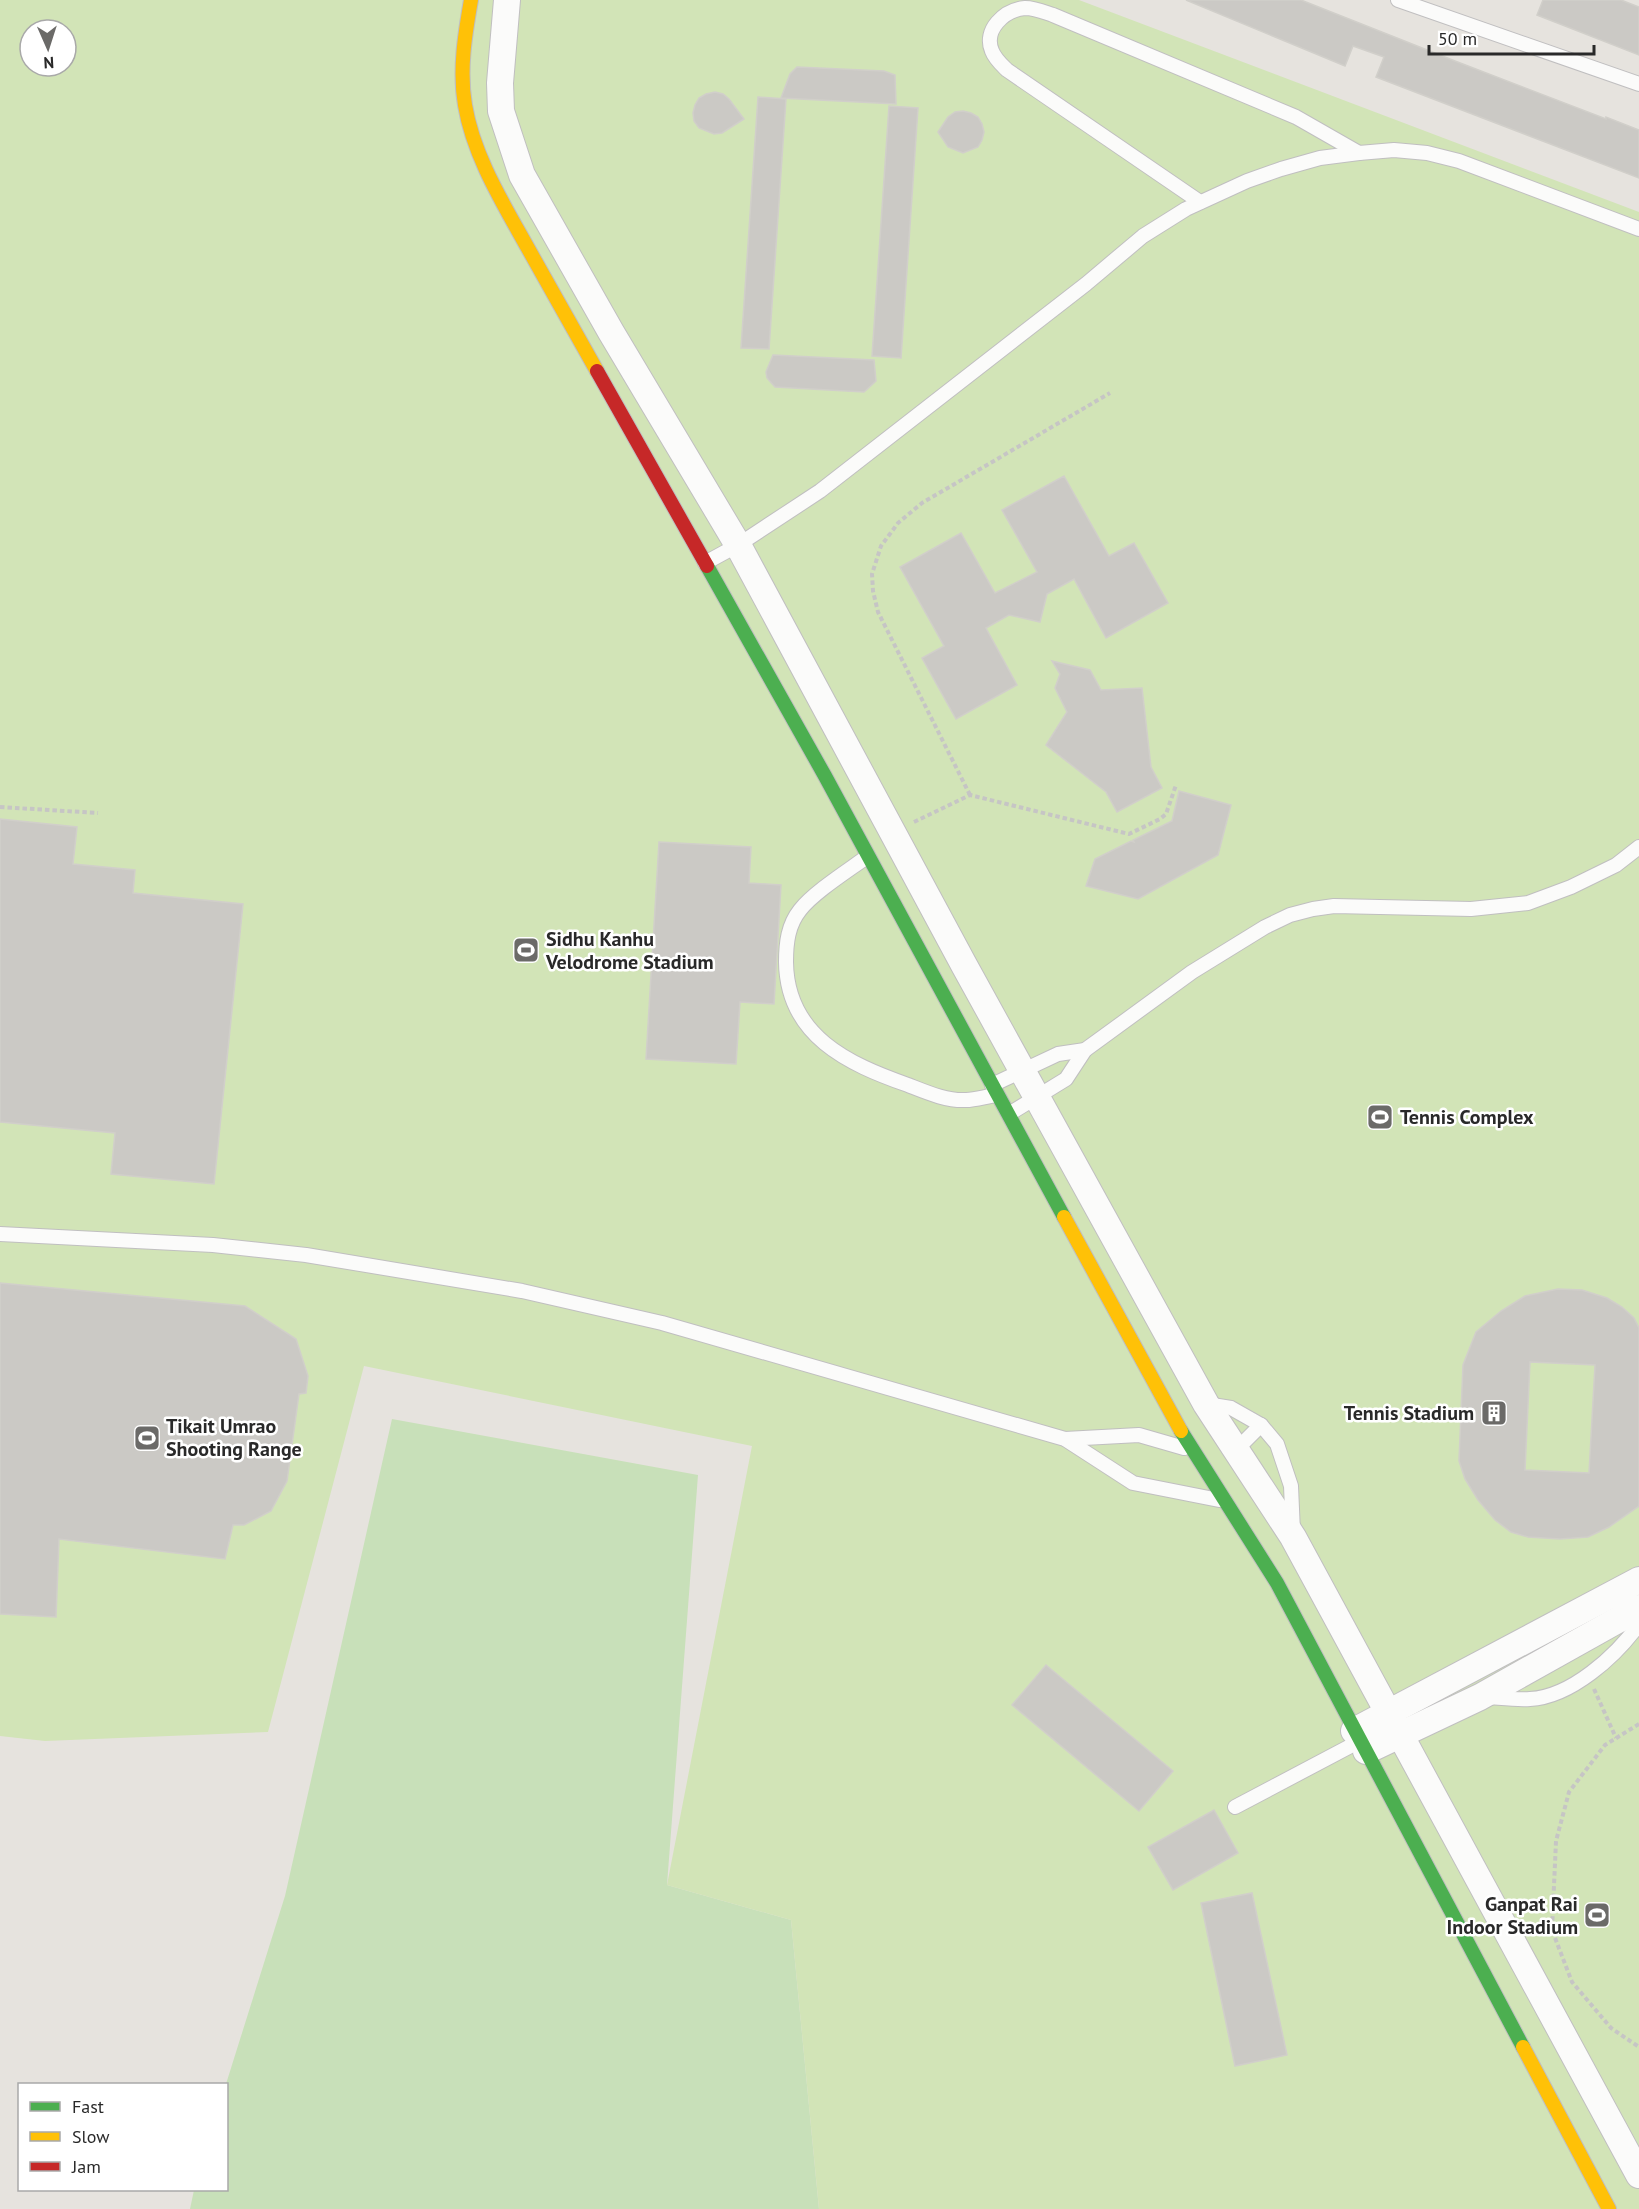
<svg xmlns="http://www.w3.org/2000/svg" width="1639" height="2209" font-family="'PT Sans',sans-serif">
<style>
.green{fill:#c8e0b9}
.pitch{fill:#d2e4b7;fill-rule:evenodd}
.building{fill:#cbc9c5;stroke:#d1cfca;stroke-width:1.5;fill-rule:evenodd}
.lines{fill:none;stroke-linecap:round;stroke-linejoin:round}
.lane-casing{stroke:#c0bfc0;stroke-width:16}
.street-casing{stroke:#c0bfc0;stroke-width:28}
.fast-casing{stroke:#c0bfc0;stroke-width:16}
.slow-casing{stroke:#c0bfc0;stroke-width:16}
.jam-casing{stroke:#c0bfc0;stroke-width:16}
.path{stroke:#c6c5c5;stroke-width:4;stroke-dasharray:4.5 3;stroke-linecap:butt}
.lane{stroke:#fbfbfa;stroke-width:14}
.street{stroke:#fbfbfa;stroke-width:26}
.fast{stroke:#4caf50;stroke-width:14}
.slow{stroke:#ffc107;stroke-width:14}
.jam{stroke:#c62828;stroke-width:14}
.labels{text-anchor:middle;stroke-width:5;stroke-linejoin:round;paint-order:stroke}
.poi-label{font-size:20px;font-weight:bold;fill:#292929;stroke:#fff;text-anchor:start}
</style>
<rect width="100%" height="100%" fill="#e6e3de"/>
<path class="green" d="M392 1419 698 1475 667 1885 791 1920 819 2209H190L194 2190H226V2084L285 1896Z"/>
<path class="pitch" d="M0 0H1079L1639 212V2209H819L791 1920 667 1885 752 1446 364 1366 268 1732 45 1741 0 1736ZM30 30H66V66H30Z"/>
<g class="building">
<path d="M1186 0H1301L1455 61 1606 119V117L1639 130V178L1376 77 1384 57 1353 46 1345 66Z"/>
<path d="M1543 0H1621L1639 7V55L1537 15Z"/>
<path d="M797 67 884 71 895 75 896 104 781 98 790 74Z"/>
<path d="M715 92 723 94 729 99 744 119 722 133 714 134 699 128 694 121 693 113 695 105 699 98 706 94Z"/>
<path d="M758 97 786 99 769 349 741 348Z"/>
<path d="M889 106 918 108 901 358 872 356Z"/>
<path d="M963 111 971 113 978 117 982 124 984 132 982 140 978 147 963 153 948 147 938 132 948 117 955 112Z"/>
<path d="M773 355 874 360 876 381 864 392 775 387 767 378 766 372Z"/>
<path d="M1064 476 1109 556 1134 543 1168 603 1106 638 1074 579 1047 594 1040 622 1009 615 986 628 1017 685 956 719 922 658 944 646 900 567 961 533 995 593 1037 572 1002 510Z"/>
<path d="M1052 661 1090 670 1101 690 1142 688 1151 767 1162 788 1117 812 1106 792 1046 745 1067 712 1055 688 1060 674Z"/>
<path d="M1179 791 1231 805 1218 855 1138 899 1086 886 1095 859 1131 841 1134 842 1133 840 1172 821Z"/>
<path d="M0 819 77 827 73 864 135 870 133 893 243 904 214 1184 111 1174 115 1133 0 1122Z"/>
<path d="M659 842 751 847 749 883 781 885 774 1004 740 1002 736 1064 646 1059Z"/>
<path d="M0 1283 245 1306 296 1339 308 1376 306 1393 299 1394 287 1481 271 1511 244 1525H233L225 1559 59 1539 56 1617 0 1614Z"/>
<path d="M1558 1289 1582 1290 1607 1298 1622 1307 1634 1318 1639 1328V1506L1609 1527 1588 1537 1560 1539 1528 1537 1511 1532 1495 1520 1478 1500 1465 1479 1459 1461 1463 1365 1476 1332 1501 1311 1525 1296ZM1530 1362 1595 1365 1589 1473 1525 1470Z"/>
<path d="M1046 1665 1173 1771 1139 1811 1012 1705Z"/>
<path d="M1214 1810 1238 1853 1173 1890 1148 1847Z"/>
<path d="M1252 1893 1287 2055 1235 2066 1201 1903Z"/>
</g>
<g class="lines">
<defs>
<g id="lane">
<path d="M1398 0 1639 84"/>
<path d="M1200 202 1007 70C1002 65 995 59 992 51 983 30 1004 10 1025 8 1035 8 1044 12 1053 15L1296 117 1359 153"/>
<path d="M705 563 738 545 820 491 1086 284 1143 236 1186 209 1247 181 1281 169 1320 158 1359 153 1394 150 1427 153 1459 161 1639 229"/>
<path d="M868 856C849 870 814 892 800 910 788 925 786 943 786 962 787 1036 848 1064 908 1085 926 1092 946 1101 966 1100 976 1100 987 1096 997 1095"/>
<path d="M992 1085 1058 1054 1085 1050"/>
<path d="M1009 1114 1066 1079 1085 1050 1192 972 1265 927 1290 915 1313 909 1334 906 1471 909 1528 903 1571 887 1616 865 1639 847"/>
<path d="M0 1234 213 1245 306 1255 522 1291 662 1323 1065 1439 1133 1483 1219 1500"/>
<path d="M1206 1404 1231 1408 1261 1425 1277 1444 1291 1486 1293 1532"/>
<path d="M1065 1439 1139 1435 1184 1448"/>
<path d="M1236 1450 1261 1425"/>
<path d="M1488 1697C1502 1698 1517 1700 1530 1699 1571 1697 1616 1656 1639 1624"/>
<path d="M1235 1807 1360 1741"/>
</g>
<g id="street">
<path d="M507 0 500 83 501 111 522 175 611 332 738 545 964 965 1206 1404 1293 1537 1639 2175"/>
<path d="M1354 1731 1639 1580"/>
<path d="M1366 1751 1480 1697 1639 1608"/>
</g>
<g id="fast">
<path d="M707 566 825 776 1064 1217"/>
<path d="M1181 1431 1277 1583 1523 2047"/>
</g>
<g id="slow">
<path d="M471 0C465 34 459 70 465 105 473 154 501 200 525 243 549 286 573 328 597 371"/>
<path d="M1064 1217 1181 1431"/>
<path d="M1523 2047 1609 2209"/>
</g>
<path id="jam" d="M597 371 707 566"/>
</defs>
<use href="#lane" class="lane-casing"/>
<use href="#street" class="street-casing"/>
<use href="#fast" class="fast-casing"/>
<use href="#slow" class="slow-casing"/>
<use href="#jam" class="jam-casing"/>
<g class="path">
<path d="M970 795 878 612 873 591 872 574 881 546 898 523 922 503 1110 393"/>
<path d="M0 807 98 813"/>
<path d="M914 822 970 795 1129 834 1160 819 1166 814 1176 785"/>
<path d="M1594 1689 1616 1738"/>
<path d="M1639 1724 1605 1745 1569 1792 1556 1841 1552 1930 1572 1982 1611 2028 1639 2047"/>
</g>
<use href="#lane" class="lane"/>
<use href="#street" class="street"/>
<use href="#fast" class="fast"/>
<use href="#slow" class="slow"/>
<use href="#jam" class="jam"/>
</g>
<defs>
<symbol id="stadium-square" viewBox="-11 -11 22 22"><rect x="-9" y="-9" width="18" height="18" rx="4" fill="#6b6a68" stroke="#fff"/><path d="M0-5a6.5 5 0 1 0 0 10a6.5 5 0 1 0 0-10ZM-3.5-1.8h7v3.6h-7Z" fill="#fff"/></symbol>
<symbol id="building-square" viewBox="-11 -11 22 22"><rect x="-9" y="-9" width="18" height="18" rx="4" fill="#6b6a68" stroke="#fff"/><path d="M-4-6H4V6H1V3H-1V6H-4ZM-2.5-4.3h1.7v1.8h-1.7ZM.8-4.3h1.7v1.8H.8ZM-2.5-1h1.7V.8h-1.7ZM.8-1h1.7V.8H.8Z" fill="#fff"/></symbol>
</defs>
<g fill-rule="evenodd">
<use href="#stadium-square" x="511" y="935" width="30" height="30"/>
<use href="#stadium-square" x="1365" y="1102" width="30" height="30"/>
<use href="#building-square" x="1479" y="1398" width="30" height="30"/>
<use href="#stadium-square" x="132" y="1423" width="30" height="30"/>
<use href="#stadium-square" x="1582" y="1900" width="30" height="30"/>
</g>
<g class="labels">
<g class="poi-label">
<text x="546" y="946">Sidhu Kanhu<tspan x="546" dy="23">Velodrome Stadium</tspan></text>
<text x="1400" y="1124">Tennis Complex</text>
<text x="1474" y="1420" text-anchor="end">Tennis Stadium</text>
<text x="166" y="1433">Tikait Umrao<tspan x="166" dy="23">Shooting Range</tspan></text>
<text x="1578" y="1911" text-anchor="end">Ganpat Rai<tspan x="1578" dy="23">Indoor Stadium</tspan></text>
</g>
</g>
<rect x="18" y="2083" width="210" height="108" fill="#ffffff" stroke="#a9a9a9" stroke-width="1.5"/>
<rect x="30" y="2102" width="30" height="9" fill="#4caf50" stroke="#a9a9a9" stroke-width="1.5"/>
<text x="72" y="2113" font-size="18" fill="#292929">Fast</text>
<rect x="30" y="2132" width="30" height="9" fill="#ffc107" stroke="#a9a9a9" stroke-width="1.5"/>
<text x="72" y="2143" font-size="18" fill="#292929">Slow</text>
<rect x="30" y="2162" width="30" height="9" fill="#c62828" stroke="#a9a9a9" stroke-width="1.5"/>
<text x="72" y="2173" font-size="18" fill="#292929">Jam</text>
<g transform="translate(48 48) rotate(177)"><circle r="28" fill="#ffffff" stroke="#a9a9a9" stroke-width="1.5"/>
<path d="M0-4.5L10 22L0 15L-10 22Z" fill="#6b6a68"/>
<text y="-9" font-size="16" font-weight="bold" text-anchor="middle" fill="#292929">N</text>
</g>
<path d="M1429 45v9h165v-9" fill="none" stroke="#292929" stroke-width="3"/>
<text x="1438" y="45" font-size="18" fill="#292929" stroke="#ffffff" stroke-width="4.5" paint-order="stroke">50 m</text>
</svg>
